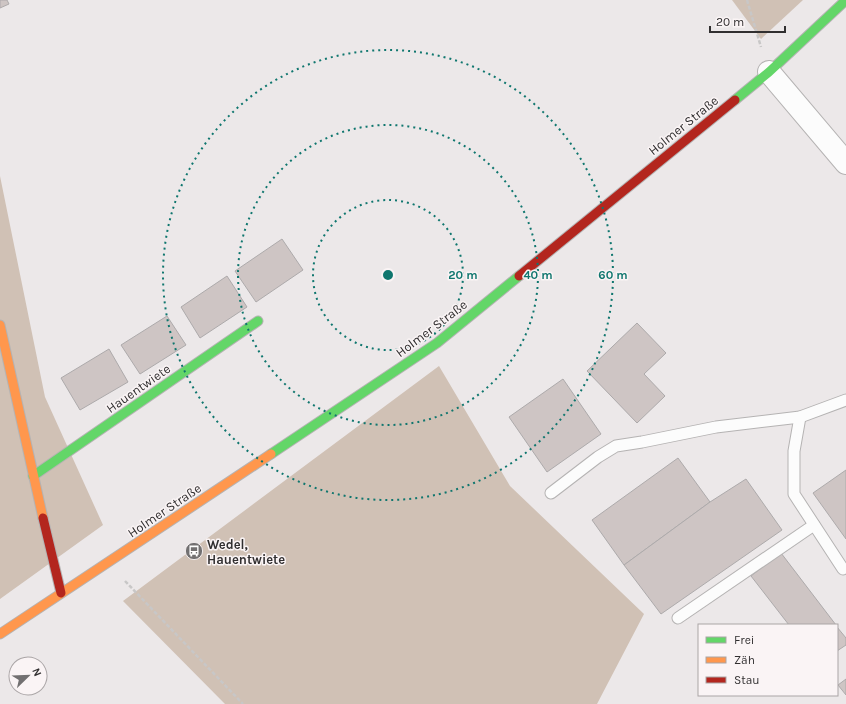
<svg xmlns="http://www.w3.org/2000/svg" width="846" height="704" font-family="Karla,sans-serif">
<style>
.forest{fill:#d0c1b5}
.building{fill:#cec5c4;stroke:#adaaab}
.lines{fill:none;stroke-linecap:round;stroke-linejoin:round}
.lane-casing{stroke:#b5b3b3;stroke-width:13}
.street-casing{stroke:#b5b3b3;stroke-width:24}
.fast-casing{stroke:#b5b3b3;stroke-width:11}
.slow-casing{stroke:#b5b3b3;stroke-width:11}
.jam-casing{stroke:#b5b3b3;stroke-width:11}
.path{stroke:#c8c7c7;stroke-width:2.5;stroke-dasharray:4 2;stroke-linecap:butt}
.lane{stroke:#fcfcfc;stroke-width:11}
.street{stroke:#fcfcfc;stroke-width:22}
.fast{stroke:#63d668;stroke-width:9}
.slow{stroke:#ff974d;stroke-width:9}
.jam{stroke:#b3261e;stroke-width:9}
.ring{fill:none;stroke:#0f766e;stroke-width:2;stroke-dasharray:2 4}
.labels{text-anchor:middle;stroke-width:3;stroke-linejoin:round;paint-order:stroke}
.street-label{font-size:13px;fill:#312f30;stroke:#faf4f5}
.poi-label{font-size:13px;font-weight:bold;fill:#312f30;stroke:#faf4f5;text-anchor:start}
.centre{fill:#0f766e;stroke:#faf4f5;stroke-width:2}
.ring-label{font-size:12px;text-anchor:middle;font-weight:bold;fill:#0f766e;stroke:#faf4f5;stroke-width:3;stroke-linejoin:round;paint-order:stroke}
</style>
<rect width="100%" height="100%" fill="#ece8e9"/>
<g class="forest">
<path d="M732 0H803L761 39Z"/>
<path d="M0 176 45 397 103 525 0 599Z"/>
<path d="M439 366 510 486 644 614 597 704H225L123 601Z"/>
</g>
<g class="building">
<path d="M0 0H7L9 4 0 8Z"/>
<path d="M282 239 303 270 256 302 235 271Z"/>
<path d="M227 276 247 307 200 338 181 307Z"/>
<path d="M167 316 186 345 140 374 121 345Z"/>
<path d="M637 323 666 353 644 374 665 396 637 423 587 371Z"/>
<path d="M109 349 128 382 80 410 61 378Z"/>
<path d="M563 379 601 434 547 472 509 417Z"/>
<path d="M678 458 710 502 624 565 592 520Z"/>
<path d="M846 470V539L813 493Z"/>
<path d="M746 479 782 530 661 614 624 565 710 502Z"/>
<path d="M781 553 836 625H789L751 576Z"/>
<path d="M837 627 846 638V645L837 651Z"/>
<path d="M846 679V695L838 685Z"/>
</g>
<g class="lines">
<defs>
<g id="lane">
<path d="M800 417 794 451V494L843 569"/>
<path d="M551 493 598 457 616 446 642 442 716 427 800 417 846 400"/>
<path d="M678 618 814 525"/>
</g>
<path id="street" d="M769 72 846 163"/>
<g id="fast">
<path d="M735 100 769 72 846 0"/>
<path d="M271 454 437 343 519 276"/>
<path d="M33 476 258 321"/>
</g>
<g id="slow">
<path d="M0 325 43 518"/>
<path d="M0 634 271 454"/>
</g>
<g id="jam">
<path d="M519 276 735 100"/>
<path d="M43 518 61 593"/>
</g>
</defs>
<use href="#lane" class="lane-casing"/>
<use href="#street" class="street-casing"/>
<use href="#fast" class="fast-casing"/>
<use href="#slow" class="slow-casing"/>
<use href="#jam" class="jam-casing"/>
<g class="path">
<path d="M747 0 761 47"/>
<path d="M125 581 243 704"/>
</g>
<use href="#lane" class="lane"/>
<use href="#street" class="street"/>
<use href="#fast" class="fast"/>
<use href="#slow" class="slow"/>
<use href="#jam" class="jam"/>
</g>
<g class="ring">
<circle cx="388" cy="275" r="75"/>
<circle cx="388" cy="275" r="150"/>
<circle cx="388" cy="275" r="225"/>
</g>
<defs>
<symbol id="bus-disc" viewBox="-11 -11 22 22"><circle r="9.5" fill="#727071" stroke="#faf4f5"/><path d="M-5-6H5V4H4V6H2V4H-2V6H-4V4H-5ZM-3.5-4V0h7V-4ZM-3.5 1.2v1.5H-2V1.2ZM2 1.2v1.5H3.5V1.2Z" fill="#fff"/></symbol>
</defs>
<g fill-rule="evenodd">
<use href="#bus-disc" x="184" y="541" width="20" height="20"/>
</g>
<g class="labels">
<g class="street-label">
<text transform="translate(683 125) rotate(-39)" y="5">Holmer Straße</text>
<text transform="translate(431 328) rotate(-37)" y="5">Holmer Straße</text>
<text transform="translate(138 388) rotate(-35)" y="5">Hauentwiete</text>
<text transform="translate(164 510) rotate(-34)" y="5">Holmer Straße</text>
</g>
<g class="poi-label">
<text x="207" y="549">Wedel,<tspan x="207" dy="15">Hauentwiete</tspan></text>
</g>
</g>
<circle cx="388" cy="275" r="6" class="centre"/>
<g class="ring-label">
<text x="463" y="279">20 m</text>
<text x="538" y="279">40 m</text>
<text x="613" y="279">60 m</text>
</g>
<rect x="698" y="624" width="140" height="72" fill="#faf4f5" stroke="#aaa5a6"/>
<rect x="706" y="637" width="20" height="6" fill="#63d668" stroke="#aaa5a6"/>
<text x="734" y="644" font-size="12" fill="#312f30">Frei</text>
<rect x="706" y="657" width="20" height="6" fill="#ff974d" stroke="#aaa5a6"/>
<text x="734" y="664" font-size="12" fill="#312f30">Zäh</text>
<rect x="706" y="677" width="20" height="6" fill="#b3261e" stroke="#aaa5a6"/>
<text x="734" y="684" font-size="12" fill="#312f30">Stau</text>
<g transform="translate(28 676) rotate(67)"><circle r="19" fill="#faf4f5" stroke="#aaa5a6"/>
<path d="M0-3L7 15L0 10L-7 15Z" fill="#727071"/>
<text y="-6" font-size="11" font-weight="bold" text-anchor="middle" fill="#312f30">N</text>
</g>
<path d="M710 26v6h75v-6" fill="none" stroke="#312f30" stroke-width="2"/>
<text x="716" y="26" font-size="12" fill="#312f30" stroke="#faf4f5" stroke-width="3" paint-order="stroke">20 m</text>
</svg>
